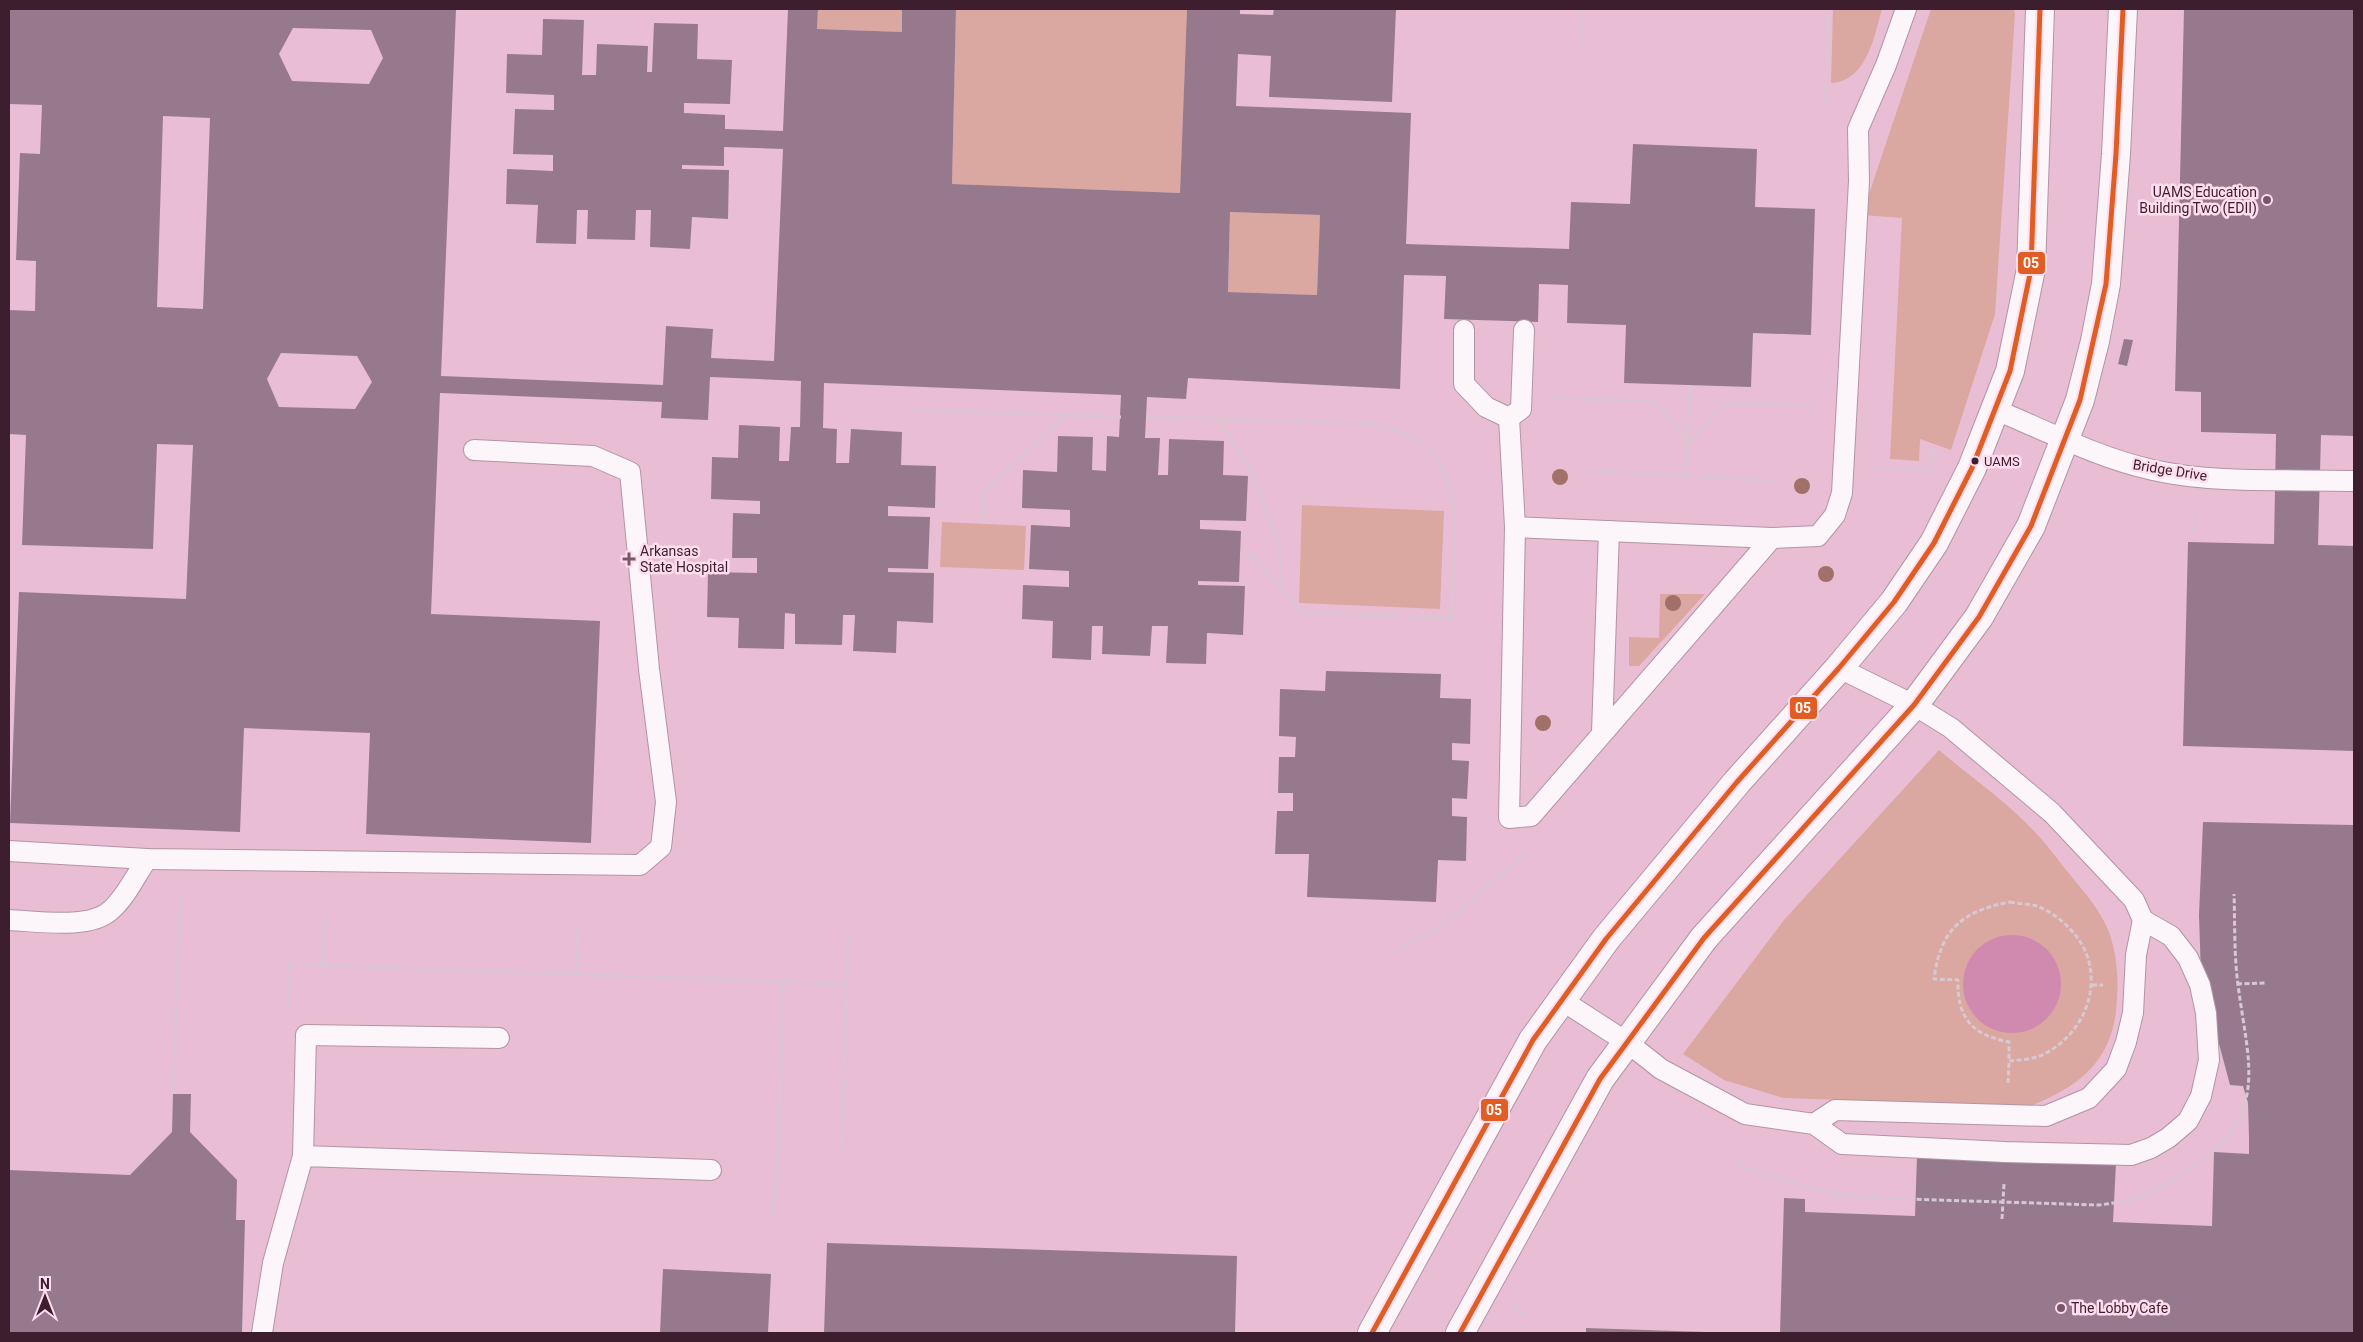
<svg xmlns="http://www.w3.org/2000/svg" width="2363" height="1342" font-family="Roboto,sans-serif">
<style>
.green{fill:#dba7a1;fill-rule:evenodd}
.water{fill:#d08aaf}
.building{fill:#97798e;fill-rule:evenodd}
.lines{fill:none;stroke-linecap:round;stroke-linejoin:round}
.lane-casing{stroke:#b493a4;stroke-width:22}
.street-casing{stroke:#b493a4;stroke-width:30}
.path{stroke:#d7c9d1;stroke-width:3;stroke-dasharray:5 2.5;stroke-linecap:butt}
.lane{stroke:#fcf5f9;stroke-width:20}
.street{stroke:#fcf5f9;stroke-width:28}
.bus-1-casing{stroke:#fde;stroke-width:9}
.bus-1{stroke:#e05e23;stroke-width:5}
.tree{fill:#a07069}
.poi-dot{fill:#795668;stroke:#fde;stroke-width:2}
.bus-dot{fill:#3c1e2e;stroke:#fde;stroke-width:2}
.labels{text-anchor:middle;stroke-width:5;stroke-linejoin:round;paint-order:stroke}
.bus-label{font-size:13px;fill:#3c1e2e;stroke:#fde;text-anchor:start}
.poi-label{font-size:14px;fill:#3c1e2e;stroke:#fde;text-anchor:start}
.street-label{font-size:14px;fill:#3c1e2e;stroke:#fde}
.line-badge{stroke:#fde;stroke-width:2}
.badge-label{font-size:14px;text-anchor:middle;font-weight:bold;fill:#fff}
</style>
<rect width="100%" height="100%" fill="#e9bed4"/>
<g class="green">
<path d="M818 9H902V32L817 29Z"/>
<path d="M956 9H1187L1180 193 952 184Z"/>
<path d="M1833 9H1882C1874 37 1867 81 1831 83Z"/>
<path d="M1931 9H2014L2015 14 1995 314 1951 450 1920 439 1919 461 1890 459 1902 218 1862 215Z"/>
<path d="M1230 212 1320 215 1317 295 1228 292Z"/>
<path d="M1302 505 1444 511 1440 609 1299 603Z"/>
<path d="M942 522 1026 526 1024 570 940 567Z"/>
<path d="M1660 594H1705L1639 666H1629V637L1659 638Z"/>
<path d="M1939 750C1968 775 2007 802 2032 829 2046 843 2058 860 2071 876 2086 894 2100 910 2109 932 2118 958 2119 984 2116 1011 2110 1064 2076 1088 2030 1106L1783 1098 1724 1080 1683 1054 1784 920ZM1975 952 2054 959C2071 1002 2048 1035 2001 1031L1963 983 1966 967Z"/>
</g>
<circle class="water" cx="2012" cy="984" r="49"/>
<g class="building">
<path d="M9 9H456L441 376 663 385 666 326 713 329 711 358 774 361 783 149 724 147V166L682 165V169L729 170 728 219 692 217 690 249 650 247 651 210H636L635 240 587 239 588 210H577L576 244 536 243 538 205 506 204 507 169 553 171V155L513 154 515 109 554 110V95L506 93 507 54 542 55 543 19 584 20 582 75H596L597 44 648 46 647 72H652L654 23 698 24 697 59 732 60 730 104 684 103V113L725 115V129L783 131 788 9H818L817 29 902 32V9H956L952 184 1180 193 1187 9H1240V14L1273 15 1274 9H1396L1392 102 1269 97 1271 56 1238 54 1236 106 1411 113 1406 244 1569 249 1571 202 1630 204 1633 144 1757 149 1755 207 1815 209 1811 335 1753 333 1751 387 1624 383 1626 325 1567 323 1568 285 1539 284 1538 322 1444 319 1446 276 1404 275 1400 389 1188 378 1186 399 1147 397 1145 438H1160L1158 475H1168L1169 439 1224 441 1223 475 1248 476 1246 521 1200 520V529L1241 531 1239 582 1198 581V585L1245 586 1243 635 1207 633 1206 664 1166 663 1168 626H1152L1150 656 1102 654 1103 626H1092L1091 660 1052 658 1053 621 1022 619 1023 585 1069 587V571L1029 569 1031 525 1070 527V510L1022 508 1023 470 1057 472 1058 436 1093 437 1092 470 1106 471 1107 436 1119 437 1121 395 824 383 823 428 837 429 836 463H849L851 429 902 432 901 465 936 466 935 508 888 506V516L930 517 928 569 888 568V572L934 573 933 623 897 621 896 653 853 651 855 615H843L842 645 795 644V614L785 613 784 649 738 648 739 618 707 617 708 572 757 573V558H732L733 513 760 514V501L711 499 712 457 738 458 739 425 780 427 779 461H789L791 427H800L801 381 710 377 708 420 661 418 662 402 440 393 431 614 600 621 591 843 366 834 370 733 244 728 240 832 10 823 19 592 186 599 193 445 157 444 153 549 22 545 26 435 9 434V310L35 311 36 261 16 260 20 153 40 154 42 105 9 104ZM293 28 371 30 383 58 369 84 292 81 279 54ZM163 116 210 118 203 309 157 307ZM1230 212 1320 215 1317 295 1228 292ZM281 353 357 356 372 382 355 409 279 407 267 379Z"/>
<path d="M2184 9H2354V436L2321 435 2318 545 2354 546V751L2183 746 2188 542 2274 544 2276 434 2201 432V392L2175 391Z"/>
<path d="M2124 339 2133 340 2127 366 2118 364Z"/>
<path d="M1326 671 1441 674 1440 698 1471 699 1470 744 1452 743V760L1469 761 1467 799 1452 798V816L1467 817 1466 861 1438 860 1436 902 1307 897 1309 854H1275L1277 811H1293V793H1278L1279 757H1295L1296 737 1279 736 1280 689 1325 691Z"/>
<path d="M2203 822 2354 825V1333H1780L1784 1198 1805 1199V1212L1915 1216 1917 1156 2116 1163 2113 1222 2212 1226 2214 1152 2249 1154V1137L2248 1103 2243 1086 2230 1085 2201 976 2199 915Z"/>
<path d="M173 1094H191L190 1132 237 1180 236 1220H245L242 1333H9V1170L130 1175 172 1132Z"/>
<path d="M827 1243 1237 1256 1235 1333H824Z"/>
<path d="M663 1269 771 1274 768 1333H660Z"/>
<path d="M1586 1328 1705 1332V1333H1586Z"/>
</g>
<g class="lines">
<defs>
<g id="lane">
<path d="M1464 330V384L1486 407 1509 418"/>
<path d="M1996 410C2047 431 2098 458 2153 470 2213 484 2291 479 2354 481"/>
<path d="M1509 418 1515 527 1509 818 1531 816 1772 538"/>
<path d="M1509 418 1521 409 1524 330"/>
<path d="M1515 527 1772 538 1818 536 1835 515 1842 493 1859 181 1858 129 1886 65 1906 9"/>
<path d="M1602 732 1609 531"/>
<path d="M9 851 147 859 640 865 661 847 666 802 649 669 630 472 593 456 474 450"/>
<path d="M9 920C37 921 90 930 111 910 126 897 136 875 147 859"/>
<path d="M1563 1001 1628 1043 1661 1069 1745 1114 1814 1124 1842 1144 2005 1152 2131 1155 2151 1148 2168 1138 2188 1121 2201 1096 2209 1060 2206 1013 2200 985 2188 958 2171 936 2143 920 2134 900 2052 813 1951 728 1914 705 1839 668"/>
<path d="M1814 1124 1835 1110 2046 1116 2089 1098 2116 1069 2126 1042 2133 1013 2136 955 2143 920"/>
<path d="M303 1156 306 1035 499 1038"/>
<path d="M262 1333 273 1263 303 1156 711 1170"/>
</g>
<g id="street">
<path d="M1372 1333 1533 1040 1606 939 1737 782 1839 668 1894 602 1934 543 1972 468 2010 371 2031 269 2040 9"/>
<path d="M1460 1333 1600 1079 1704 938 1914 705 1979 617 2031 526 2080 400 2095 341 2106 284 2116 154 2123 9"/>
</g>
</defs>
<use href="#lane" class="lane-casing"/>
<use href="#street" class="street-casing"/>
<g class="path">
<path d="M1580 50 1582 9"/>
<path d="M1826 102 1828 9"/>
<path d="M1554 398 1655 401 1688 442 1725 403 1814 405"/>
<path d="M914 410 1121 417"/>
<path d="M1146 417 1362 423C1384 428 1412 432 1428 449 1467 487 1452 568 1451 618L1303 613 1252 555 1240 554"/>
<path d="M1220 420 1254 476 1280 548 1281 587"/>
<path d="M1876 468 1931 470 1930 451 1940 454"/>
<path d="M1587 470 1775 481"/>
<path d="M1686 476 1690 385"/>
<path d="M983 524V494L1066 415"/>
<path d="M2193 532 2195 520"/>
<path d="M2010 902C2019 904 2029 904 2037 906 2050 911 2062 920 2071 930 2108 969 2091 1029 2046 1053 2036 1059 2021 1060 2009 1061V1042C1972 1035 1957 1018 1958 980L1934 979C1940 930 1962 911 2010 902Z"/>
<path d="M1396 949 1437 929 1526 855"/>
<path d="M323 965 325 918"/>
<path d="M577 974 578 925"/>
<path d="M2237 984 2267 983"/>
<path d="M2092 985H2103"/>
<path d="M288 1010 290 964 846 984"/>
<path d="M2008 1083 2009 1061"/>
<path d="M173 1094 181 892"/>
<path d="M842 1147 848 935"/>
<path d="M1734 1163 1745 1168C1788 1181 1829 1196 1874 1198L2098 1205C2132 1202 2162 1190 2189 1170 2270 1113 2249 1069 2238 985 2234 955 2235 924 2234 894"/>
<path d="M773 1216 779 1148 783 981"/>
<path d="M2002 1219 2004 1184"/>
<path d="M1514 1307 1526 1314"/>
</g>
<use href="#lane" class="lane"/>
<use href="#street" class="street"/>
<defs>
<g id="bus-1">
<path d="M1372 1333 1533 1040 1606 939 1737 782 1839 668 1894 602 1934 543 1972 468 2010 371 2031 269 2040 9"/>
<path d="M1460 1333 1600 1079 1704 938 1914 705 1979 617 2031 526 2080 400 2106 284 2116 154 2123 9"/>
</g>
</defs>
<use href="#bus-1" class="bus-1-casing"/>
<use href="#bus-1" class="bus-1"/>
</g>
<g class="tree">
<circle cx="1560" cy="477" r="8"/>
<circle cx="1802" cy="486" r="8"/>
<circle cx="1826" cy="574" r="8"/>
<circle cx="1673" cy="603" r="8"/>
<circle cx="1543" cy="723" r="8"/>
</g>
<g class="poi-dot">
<circle cx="2267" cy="200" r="5"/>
<path d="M626.5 551.5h5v5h5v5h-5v5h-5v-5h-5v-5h5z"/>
<circle cx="2061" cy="1308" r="5"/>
</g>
<circle class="bus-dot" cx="1975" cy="461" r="4.5"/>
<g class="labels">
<g class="bus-label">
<text x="1984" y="466">UAMS</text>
</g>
<g class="poi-label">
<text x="2257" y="197" text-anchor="end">UAMS Education<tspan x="2257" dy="16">Building Two (EDII)</tspan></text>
<text x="640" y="556">Arkansas<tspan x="640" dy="16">State Hospital</tspan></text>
<text x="2071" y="1313">The Lobby Cafe</text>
</g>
<g class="street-label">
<text transform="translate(2170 470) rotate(9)" y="5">Bridge Drive</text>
</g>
</g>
<g class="line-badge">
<rect x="2017" y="251" width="29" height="24" rx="5" fill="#e05e23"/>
<rect x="1789" y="696" width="29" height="24" rx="5" fill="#e05e23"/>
<rect x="1480" y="1098" width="29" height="24" rx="5" fill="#e05e23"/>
</g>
<g class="badge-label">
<text x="2031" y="268">05</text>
<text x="1803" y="713">05</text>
<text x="1494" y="1115">05</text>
</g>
<rect width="2363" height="1342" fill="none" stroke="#3c1e2e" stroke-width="20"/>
<g transform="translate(45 1297)" stroke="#ffddee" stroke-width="4" paint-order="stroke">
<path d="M0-4L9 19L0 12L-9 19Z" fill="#3c1e2e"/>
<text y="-8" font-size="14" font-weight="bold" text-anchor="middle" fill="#3c1e2e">N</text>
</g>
</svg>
